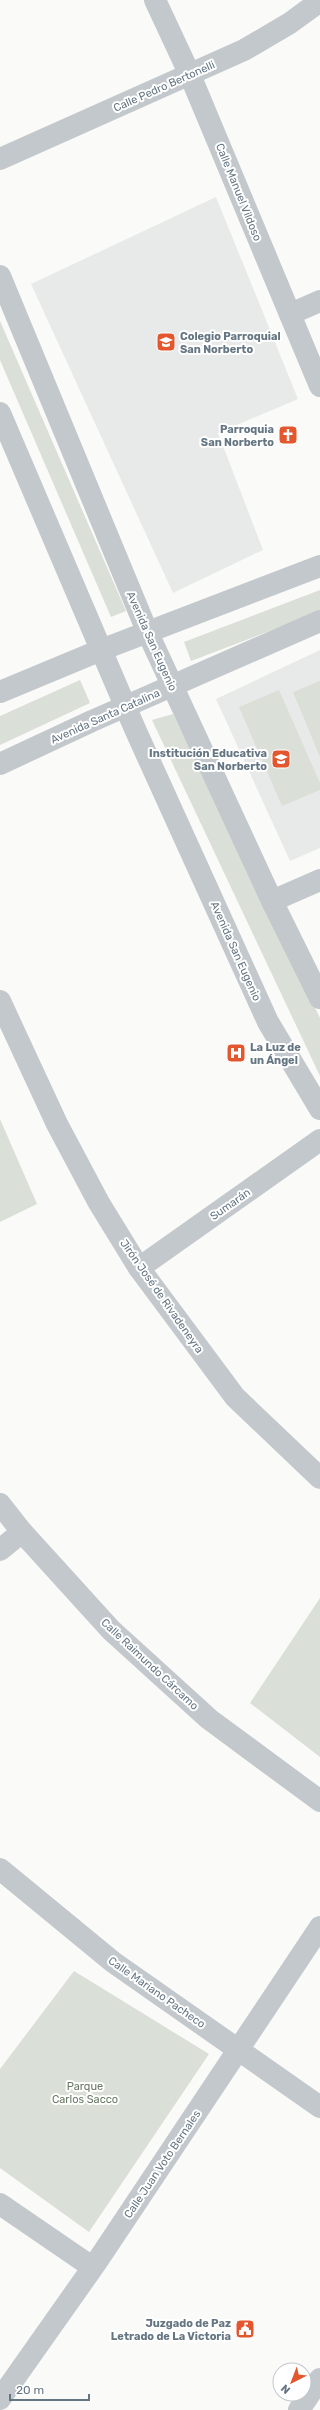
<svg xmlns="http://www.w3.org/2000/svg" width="320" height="2410" font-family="Rubik,sans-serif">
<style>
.built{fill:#e8e9e9}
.green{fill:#dadfd7}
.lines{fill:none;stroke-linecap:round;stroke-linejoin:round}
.minor{stroke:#c3c8cc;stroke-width:22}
.labels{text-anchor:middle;stroke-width:4;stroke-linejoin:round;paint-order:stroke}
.street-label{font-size:11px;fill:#657683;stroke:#fff}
.poi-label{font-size:11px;font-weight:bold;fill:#657683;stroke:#fff;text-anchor:end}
.park-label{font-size:11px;fill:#687a64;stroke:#fff}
</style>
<rect width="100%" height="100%" fill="#fafaf8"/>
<g class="built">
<path d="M216 197 298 399 218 433 263 550 173 593 31 284Z"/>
<path d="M320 650V848L290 861 216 699Z"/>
</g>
<g class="green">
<path d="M0 321 126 611 111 617 0 360Z"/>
<path d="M320 590V612L191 661 184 642Z"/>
<path d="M80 680 90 703 0 745V716Z"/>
<path d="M320 681V757L293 692Z"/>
<path d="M279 690 320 783V790L282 806 239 707Z"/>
<path d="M173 714 320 1018V1076L152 720Z"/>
<path d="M0 1119 37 1204 0 1222Z"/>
<path d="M320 1598V1757L250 1703Z"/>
<path d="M74 1971 209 2054 89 2232 0 2168V2069Z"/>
</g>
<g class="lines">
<g class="minor">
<path d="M155 0 190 75 320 386"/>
<path d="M0 159 244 50 290 23 320 1"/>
<path d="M0 276 147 631 272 901 320 998"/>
<path d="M290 314 320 301"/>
<path d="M0 413 135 729 268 1022 320 1109"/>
<path d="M0 692 101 650 320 566"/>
<path d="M0 764 92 721 320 621"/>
<path d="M272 901 320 880"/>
<path d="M0 1001 57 1124 99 1203 139 1268 235 1397 320 1478"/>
<path d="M139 1268 320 1140"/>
<path d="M0 1504 22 1532 111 1630 209 1719 320 1801"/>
<path d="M0 1550 22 1532"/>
<path d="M0 1869 113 1962 320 2107"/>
<path d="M0 2204 92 2267"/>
<path d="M0 2399 98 2260 320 1927"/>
<path d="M299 2410 320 2379"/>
</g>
</g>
<defs>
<symbol id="school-square" viewBox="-11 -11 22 22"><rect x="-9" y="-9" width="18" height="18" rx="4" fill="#e4572e" stroke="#fff"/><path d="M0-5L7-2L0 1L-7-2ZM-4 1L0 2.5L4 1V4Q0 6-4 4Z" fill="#fff"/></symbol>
<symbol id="church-square" viewBox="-11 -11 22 22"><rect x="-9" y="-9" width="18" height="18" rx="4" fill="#e4572e" stroke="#fff"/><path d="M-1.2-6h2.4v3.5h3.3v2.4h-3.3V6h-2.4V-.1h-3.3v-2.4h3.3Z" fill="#fff"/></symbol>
<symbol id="hospital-square" viewBox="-11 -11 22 22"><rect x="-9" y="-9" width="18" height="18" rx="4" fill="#e4572e" stroke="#fff"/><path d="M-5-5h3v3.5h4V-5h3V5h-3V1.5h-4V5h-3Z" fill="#fff"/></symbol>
<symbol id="civic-square" viewBox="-11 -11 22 22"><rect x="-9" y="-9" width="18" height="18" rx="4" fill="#e4572e" stroke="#fff"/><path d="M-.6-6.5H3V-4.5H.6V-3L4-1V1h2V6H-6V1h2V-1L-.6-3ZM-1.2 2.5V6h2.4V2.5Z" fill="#fff"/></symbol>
</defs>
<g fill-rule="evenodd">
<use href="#school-square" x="155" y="331" width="22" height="22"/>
<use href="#church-square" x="277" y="424" width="22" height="22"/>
<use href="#school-square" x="270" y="748" width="22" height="22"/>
<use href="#hospital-square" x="225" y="1042" width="22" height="22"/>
<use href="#civic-square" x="234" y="2318" width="22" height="22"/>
</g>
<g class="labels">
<g class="street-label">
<text transform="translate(164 86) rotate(-24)" y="4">Calle Pedro Bertonelli</text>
<text transform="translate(239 192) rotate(68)" y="4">Calle Manuel Vildoso</text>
<text transform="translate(152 641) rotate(66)" y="4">Avenida San Eugenio</text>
<text transform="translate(105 716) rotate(-24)" y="4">Avenida Santa Catalina</text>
<text transform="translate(236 951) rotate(66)" y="4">Avenida San Eugenio</text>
<text transform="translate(230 1204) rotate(-35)" y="4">Sumarán</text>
<text transform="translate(162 1296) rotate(55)" y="4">Jirón José de Rivadeneyra</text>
<text transform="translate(150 1664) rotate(43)" y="4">Calle Raimundo Cárcamo</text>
<text transform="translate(157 1992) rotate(35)" y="4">Calle Mariano Pacheco</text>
<text transform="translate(162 2164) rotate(-56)" y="4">Calle Juan Voto Bernales</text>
</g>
<g class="poi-label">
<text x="180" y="340" text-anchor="start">Colegio Parroquial<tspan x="180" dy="13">San Norberto</tspan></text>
<text x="274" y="433">Parroquia<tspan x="274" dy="13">San Norberto</tspan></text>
<text x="267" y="757">Institución Educativa<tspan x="267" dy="13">San Norberto</tspan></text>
<text x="250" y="1051" text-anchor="start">La Luz de<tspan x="250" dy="13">un Ángel</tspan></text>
<text x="231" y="2327">Juzgado de Paz<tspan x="231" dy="13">Letrado de La Victoria</tspan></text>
</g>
<g class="park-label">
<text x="85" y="2090">Parque<tspan x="85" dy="13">Carlos Sacco</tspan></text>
</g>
</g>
<g transform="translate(292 2382) rotate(222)"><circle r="19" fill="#ffffff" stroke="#c1c8cd"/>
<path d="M0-3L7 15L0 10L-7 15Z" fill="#e4572e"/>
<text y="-6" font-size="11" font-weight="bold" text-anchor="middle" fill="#657683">N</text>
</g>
<path d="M10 2394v6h79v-6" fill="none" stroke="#657683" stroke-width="2"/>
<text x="16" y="2394" font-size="12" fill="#657683" stroke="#ffffff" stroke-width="3" paint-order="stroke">20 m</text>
</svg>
